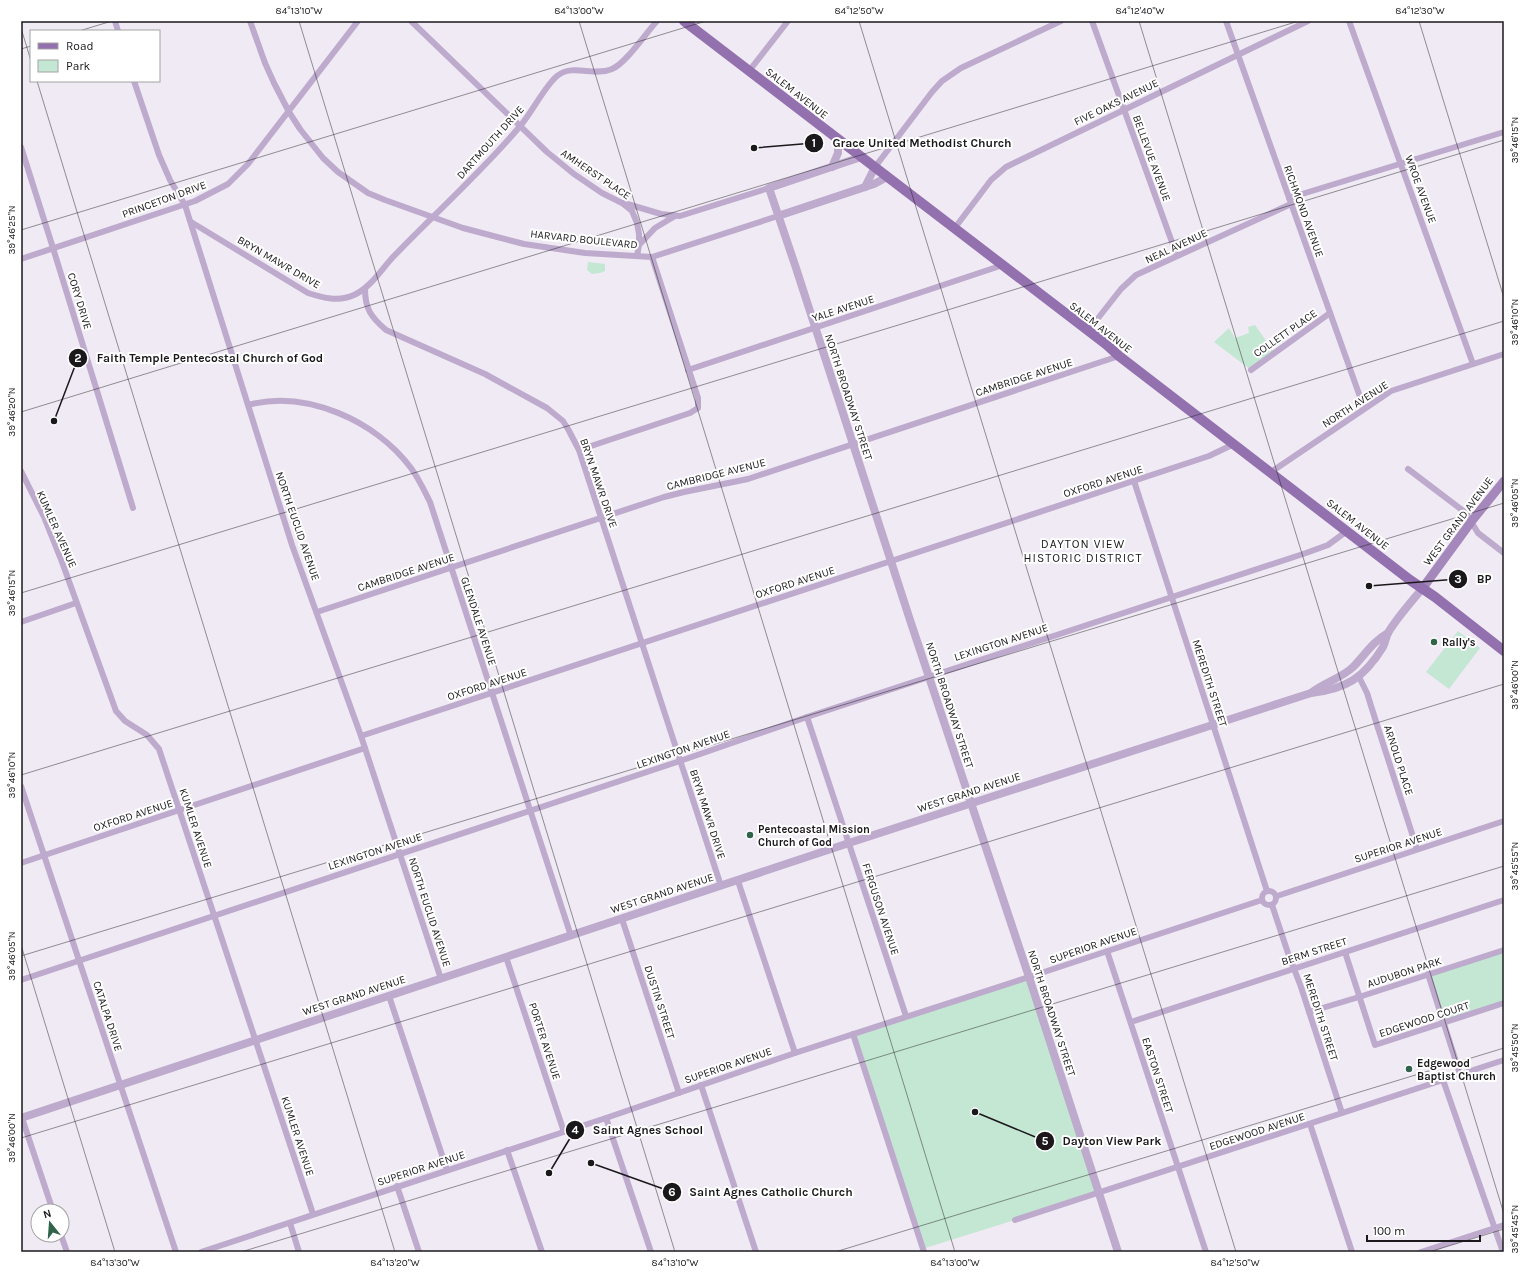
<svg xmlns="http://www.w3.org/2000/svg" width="1525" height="1273" font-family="Karla,sans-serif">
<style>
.green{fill:#c4e7d3}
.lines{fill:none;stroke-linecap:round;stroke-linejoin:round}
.minor{stroke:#bdaacc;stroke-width:6}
.tertiary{stroke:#bdaacc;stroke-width:8}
.secondary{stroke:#a588bb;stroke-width:9}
.primary{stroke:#9370ae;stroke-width:10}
.ticks{fill:none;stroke:#1a181b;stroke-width:1;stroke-opacity:0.45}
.poi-dot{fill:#2f644a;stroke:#fff;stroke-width:1.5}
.labels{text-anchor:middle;stroke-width:4;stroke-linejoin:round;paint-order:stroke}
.street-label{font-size:11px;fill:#1a181b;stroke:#fff}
.poi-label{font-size:11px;font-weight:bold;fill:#1a181b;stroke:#fff;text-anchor:start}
.neighbourhood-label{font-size:12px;letter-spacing:1px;fill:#1a181b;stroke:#fff}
.leader{fill:none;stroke:#1a181b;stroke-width:1.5}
.callout-dot{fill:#1a181b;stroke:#fff;stroke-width:1.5}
.mark-label{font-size:12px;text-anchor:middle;font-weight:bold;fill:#fff}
.callout-label{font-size:12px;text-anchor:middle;font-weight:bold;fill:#1a181b;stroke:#fff;stroke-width:4;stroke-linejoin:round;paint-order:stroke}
.neatline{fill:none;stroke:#1a181b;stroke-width:1.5}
.ticks-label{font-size:10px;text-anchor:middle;fill:#1a181b}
</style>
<rect width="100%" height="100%" fill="#f0eaf4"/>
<g class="green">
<path d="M588 262 605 264V271L600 273 592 274 587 270Z"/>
<path d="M1255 325 1274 352 1251 370 1214 342 1229 328 1235 338 1249 333 1248 327Z"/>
<path d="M1458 631 1480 648 1449 689 1426 672Z"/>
<path d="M1504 950V1002L1445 1021 1430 974Z"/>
<path d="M1029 977 1098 1194 922 1249 853 1035Z"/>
</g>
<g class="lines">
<g class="minor">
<path d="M115 21 118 31"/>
<path d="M250 21 265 63 274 83 289 112 300 129 323 158 338 172 368 193 385 200 463 228 524 244 585 253 652 257 778 216"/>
<path d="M411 21 547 152 574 174 602 193 622 203 632 211 637 223 639 234V245L637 256"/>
<path d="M1092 21 1177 256"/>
<path d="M1226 21 1364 408"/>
<path d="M1349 21 1473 364"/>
<path d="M749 71 788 21"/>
<path d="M134 81 159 155 170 180 185 205 292 545 361 736 441 979"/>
<path d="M21 147 53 248 133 508"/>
<path d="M875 167 932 92 942 81 961 68 1061 21"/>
<path d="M1289 198 1504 132"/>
<path d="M624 203 661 214 680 216 769 188"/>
<path d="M191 222 308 293C323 298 339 302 354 295 371 287 381 270 393 257 435 213 482 172 521 125 532 112 545 86 557 76 573 63 594 77 612 69 626 63 646 33 657 21"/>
<path d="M954 229 991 180 1006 167 1308 21"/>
<path d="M639 245 655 228 675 216"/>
<path d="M21 259 195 201 228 184 248 164 358 21"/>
<path d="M365 289C365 309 371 317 386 330L485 374 547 408 563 421 568 429 579 450 721 886"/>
<path d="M1088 331 1121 289 1136 275 1291 204"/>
<path d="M688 370 1003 265"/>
<path d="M1251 370 1330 313"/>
<path d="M248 405C306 389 376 421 411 468 419 479 424 490 430 502L571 936"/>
<path d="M579 450 690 413 698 408V398L652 257"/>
<path d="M1408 469 1466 513 1478 533 1504 553"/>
<path d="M21 471 44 517 62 562 116 711 125 721 147 735 159 749 313 1214"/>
<path d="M1271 472 1391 391 1504 354"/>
<path d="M1134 481 1267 891"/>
<path d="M317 612 664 497 684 492 748 479 1119 356"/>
<path d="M21 622 76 603"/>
<path d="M1359 677 1367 693 1378 728 1417 849"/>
<path d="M807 717 906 1016"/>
<path d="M361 736 1209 456 1234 444"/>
<path d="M21 786 176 1252"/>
<path d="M21 863 365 748"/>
<path d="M738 881 795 1053"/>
<circle cx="1269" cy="898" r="7"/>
<path d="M1277 896 1504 821"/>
<path d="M1272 905 1288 953 1301 987 1342 1113"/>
<path d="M622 919 679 1093"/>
<path d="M1107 951 1206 1252"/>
<path d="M1345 952 1375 1045 1504 1003"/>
<path d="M506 957 564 1132"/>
<path d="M1428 974 1460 1074"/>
<path d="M21 980 680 761 807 717 1306 553 1328 545 1347 531"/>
<path d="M389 996 447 1170"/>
<path d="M1309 1012 1359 997 1504 950"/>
<path d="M1131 1022 1504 900"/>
<path d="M853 1034 924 1252"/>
<path d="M1443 1080 1503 1252"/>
<path d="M701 1085 756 1252"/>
<path d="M22 1118 53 1211"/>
<path d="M606 1118 651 1252"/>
<path d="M1310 1124 1352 1252"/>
<path d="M507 1150 542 1252"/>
<path d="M397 1186 419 1252"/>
<path d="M1015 1220 1504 1060"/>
<path d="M290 1223 299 1252"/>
<path d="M61 1235 67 1252"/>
<path d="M201 1252 606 1118 795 1053 1029 977 1262 900"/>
<path d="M1421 1252 1504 1225"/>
</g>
<g class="tertiary">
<path d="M861 157 769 188 796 268 910 620 1029 977 1118 1252"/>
<path d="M832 167 838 153V139"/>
<path d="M865 187 875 167"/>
<path d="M778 216 874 184 887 177"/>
<path d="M1311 693C1323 683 1342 678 1353 667 1365 655 1372 642 1388 633"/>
<path d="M21 1118 849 843 1311 693C1346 689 1364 678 1383 647 1385 643 1386 637 1388 633 1396 619 1412 601 1422 589"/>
</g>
<path class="secondary" d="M1422 589 1471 522 1504 481"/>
<path class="primary" d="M684 21 1107 345 1119 356 1410 580 1435 597 1504 651"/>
</g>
<path class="ticks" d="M299 21 675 1252M579 21 955 1252M859 21 1236 1252M1139 21 1504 1214M1419 21 1504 298M21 28 31 61M79 31 112 21M21 49 31 46M37 81 395 1252M21 230 706 21M21 412 1299 21M21 593 1504 140M21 775 1504 321M21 945 115 1252M21 956 1504 503M21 1138 1504 684M241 1252 1504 866M835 1252 1504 1048M1429 1252 1504 1229"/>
<g class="poi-dot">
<circle cx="1434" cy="642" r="4"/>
<circle cx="750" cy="835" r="4"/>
<circle cx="1409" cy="1069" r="4"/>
</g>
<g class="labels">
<g class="street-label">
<text transform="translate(797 93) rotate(38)" y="4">SALEM AVENUE</text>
<text transform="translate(1116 102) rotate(-26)" y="4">FIVE OAKS AVENUE</text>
<text transform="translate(490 142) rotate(-48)" y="4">DARTMOUTH DRIVE</text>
<text transform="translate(1152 158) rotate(70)" y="4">BELLEVUE AVENUE</text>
<text transform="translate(596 174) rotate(34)" y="4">AMHERST PLACE</text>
<text transform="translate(1421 189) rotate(70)" y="4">WROE AVENUE</text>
<text transform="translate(164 199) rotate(-20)" y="4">PRINCETON DRIVE</text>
<text transform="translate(1304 211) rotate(70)" y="4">RICHMOND AVENUE</text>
<text transform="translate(584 239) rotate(6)" y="4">HARVARD BOULEVARD</text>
<text transform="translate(1176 246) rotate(-25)" y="4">NEAL AVENUE</text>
<text transform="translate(279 262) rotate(30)" y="4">BRYN MAWR DRIVE</text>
<text transform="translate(80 301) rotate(73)" y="4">CORY DRIVE</text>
<text transform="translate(843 308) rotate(-18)" y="4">YALE AVENUE</text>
<text transform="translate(1101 327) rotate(38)" y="4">SALEM AVENUE</text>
<text transform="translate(1285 333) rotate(-35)" y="4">COLLETT PLACE</text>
<text transform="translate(1024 377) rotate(-18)" y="4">CAMBRIDGE AVENUE</text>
<text transform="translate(849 397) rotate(72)" y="4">NORTH BROADWAY STREET</text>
<text transform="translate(1355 404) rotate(-33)" y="4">NORTH AVENUE</text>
<text transform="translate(716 474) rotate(-14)" y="4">CAMBRIDGE AVENUE</text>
<text transform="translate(1103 481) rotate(-18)" y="4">OXFORD AVENUE</text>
<text transform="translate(599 483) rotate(71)" y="4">BRYN MAWR DRIVE</text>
<text transform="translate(1458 521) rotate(-53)" y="4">WEST GRAND AVENUE</text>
<text transform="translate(1358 524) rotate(38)" y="4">SALEM AVENUE</text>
<text transform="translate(298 526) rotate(71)" y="4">NORTH EUCLID AVENUE</text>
<text transform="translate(57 529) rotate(66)" y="4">KUMLER AVENUE</text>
<text transform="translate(406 572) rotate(-18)" y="4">CAMBRIDGE AVENUE</text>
<text transform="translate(795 582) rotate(-18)" y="4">OXFORD AVENUE</text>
<text transform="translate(479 621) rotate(72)" y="4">GLENDALE AVENUE</text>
<text transform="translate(1001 642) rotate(-18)" y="4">LEXINGTON AVENUE</text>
<text transform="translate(1210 683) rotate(72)" y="4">MEREDITH STREET</text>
<text transform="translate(487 684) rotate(-18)" y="4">OXFORD AVENUE</text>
<text transform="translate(950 705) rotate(72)" y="4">NORTH BROADWAY STREET</text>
<text transform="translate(683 749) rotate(-19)" y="4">LEXINGTON AVENUE</text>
<text transform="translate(1399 760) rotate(72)" y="4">ARNOLD PLACE</text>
<text transform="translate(969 792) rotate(-18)" y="4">WEST GRAND AVENUE</text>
<text transform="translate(708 814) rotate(72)" y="4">BRYN MAWR DRIVE</text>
<text transform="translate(133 815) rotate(-18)" y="4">OXFORD AVENUE</text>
<text transform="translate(196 828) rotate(72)" y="4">KUMLER AVENUE</text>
<text transform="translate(1398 845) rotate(-18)" y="4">SUPERIOR AVENUE</text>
<text transform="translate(375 851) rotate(-18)" y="4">LEXINGTON AVENUE</text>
<text transform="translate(662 893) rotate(-18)" y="4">WEST GRAND AVENUE</text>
<text transform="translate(881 909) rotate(72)" y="4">FERGUSON AVENUE</text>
<text transform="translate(430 912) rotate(72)" y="4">NORTH EUCLID AVENUE</text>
<text transform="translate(1093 945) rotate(-19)" y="4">SUPERIOR AVENUE</text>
<text transform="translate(1314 951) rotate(-18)" y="4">BERM STREET</text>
<text transform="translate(1404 972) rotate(-18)" y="4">AUDUBON PARK</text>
<text transform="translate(354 995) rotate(-18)" y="4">WEST GRAND AVENUE</text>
<text transform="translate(660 1002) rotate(72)" y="4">DUSTIN STREET</text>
<text transform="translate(1052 1013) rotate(72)" y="4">NORTH BROADWAY STREET</text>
<text transform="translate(108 1016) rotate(72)" y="4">CATALPA DRIVE</text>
<text transform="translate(1321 1017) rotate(72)" y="4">MEREDITH STREET</text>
<text transform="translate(1424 1019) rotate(-18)" y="4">EDGEWOOD COURT</text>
<text transform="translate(545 1041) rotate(72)" y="4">PORTER AVENUE</text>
<text transform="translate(728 1065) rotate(-19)" y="4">SUPERIOR AVENUE</text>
<text transform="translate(1158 1075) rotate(72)" y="4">EASTON STREET</text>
<text transform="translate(1257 1131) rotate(-18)" y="4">EDGEWOOD AVENUE</text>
<text transform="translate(298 1136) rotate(72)" y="4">KUMLER AVENUE</text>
<text transform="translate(421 1168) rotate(-18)" y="4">SUPERIOR AVENUE</text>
</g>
<g class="poi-label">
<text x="1442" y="646">Rally's</text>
<text x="758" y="833">Pentecoastal Mission<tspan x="758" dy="13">Church of God</tspan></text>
<text x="1417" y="1067">Edgewood<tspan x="1417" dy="13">Baptist Church</tspan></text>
</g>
<g class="neighbourhood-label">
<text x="1083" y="548">DAYTON VIEW<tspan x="1083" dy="14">HISTORIC DISTRICT</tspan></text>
</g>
</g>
<path class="leader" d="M754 148L814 143M54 421L78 358M1369 586L1458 579M549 1173L575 1130M975 1112L1045 1141M591 1163L672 1192"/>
<g class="callout-dot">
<circle cx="754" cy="148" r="4"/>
<circle cx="54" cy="421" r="4"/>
<circle cx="1369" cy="586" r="4"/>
<circle cx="549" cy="1173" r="4"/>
<circle cx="975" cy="1112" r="4"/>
<circle cx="591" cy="1163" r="4"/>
<circle cx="814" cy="143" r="10"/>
<circle cx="78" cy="358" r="10"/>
<circle cx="1458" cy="579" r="10"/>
<circle cx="575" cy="1130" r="10"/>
<circle cx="1045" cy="1141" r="10"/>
<circle cx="672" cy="1192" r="10"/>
</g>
<g class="mark-label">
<text x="814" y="147">1</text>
<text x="78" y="362">2</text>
<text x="1458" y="583">3</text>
<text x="575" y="1134">4</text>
<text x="1045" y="1145">5</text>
<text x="672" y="1196">6</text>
</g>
<g class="callout-label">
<text x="922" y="147">Grace United Methodist Church</text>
<text x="210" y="362">Faith Temple Pentecostal Church of God</text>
<text x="1484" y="583">BP</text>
<text x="648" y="1134">Saint Agnes School</text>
<text x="1112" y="1145">Dayton View Park</text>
<text x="771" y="1196">Saint Agnes Catholic Church</text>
</g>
<rect width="1525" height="1273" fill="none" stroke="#ffffff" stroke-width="44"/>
<rect x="30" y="30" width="130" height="52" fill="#ffffff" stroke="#a3a3a4"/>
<rect x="38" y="43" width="20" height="6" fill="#9370ae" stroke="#a3a3a4"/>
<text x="66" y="50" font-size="12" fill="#1a181b">Road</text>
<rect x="38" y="60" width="20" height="12" fill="#c4e7d3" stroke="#a3a3a4"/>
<text x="66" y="70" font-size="12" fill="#1a181b">Park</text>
<g transform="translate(50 1223) rotate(343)"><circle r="19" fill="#ffffff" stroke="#a3a3a4"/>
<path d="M0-3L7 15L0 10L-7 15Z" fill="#2f644a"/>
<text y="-6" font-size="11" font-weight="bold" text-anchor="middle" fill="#1a181b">N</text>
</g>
<path d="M1367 1235v6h113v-6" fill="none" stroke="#1a181b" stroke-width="2"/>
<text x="1373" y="1235" font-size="12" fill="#1a181b" stroke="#ffffff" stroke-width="3" paint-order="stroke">100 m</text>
<rect x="22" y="22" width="1481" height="1229" class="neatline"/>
<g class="ticks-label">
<text x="299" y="14">84°13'10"W</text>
<text x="579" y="14">84°13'00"W</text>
<text x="859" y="14">84°12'50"W</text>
<text x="1140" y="14">84°12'40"W</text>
<text x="1420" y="14">84°12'30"W</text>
<text transform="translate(1514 140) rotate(-90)" y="4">39°46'15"N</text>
<text transform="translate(11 230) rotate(-90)" y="4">39°46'25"N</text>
<text transform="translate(1514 322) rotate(-90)" y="4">39°46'10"N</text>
<text transform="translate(11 412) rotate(-90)" y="4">39°46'20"N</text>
<text transform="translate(1514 503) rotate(-90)" y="4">39°46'05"N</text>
<text transform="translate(11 593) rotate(-90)" y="4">39°46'15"N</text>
<text transform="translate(1514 685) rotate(-90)" y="4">39°46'00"N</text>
<text transform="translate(11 775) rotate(-90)" y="4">39°46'10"N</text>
<text transform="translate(1514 866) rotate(-90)" y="4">39°45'55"N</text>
<text transform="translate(11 956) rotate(-90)" y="4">39°46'05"N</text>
<text transform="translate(1514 1048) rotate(-90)" y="4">39°45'50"N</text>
<text transform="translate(11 1138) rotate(-90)" y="4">39°46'00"N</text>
<text transform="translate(1514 1229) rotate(-90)" y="4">39°45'45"N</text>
<text x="115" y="1266">84°13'30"W</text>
<text x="395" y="1266">84°13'20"W</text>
<text x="675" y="1266">84°13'10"W</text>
<text x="955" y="1266">84°13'00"W</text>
<text x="1235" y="1266">84°12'50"W</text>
</g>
</svg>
